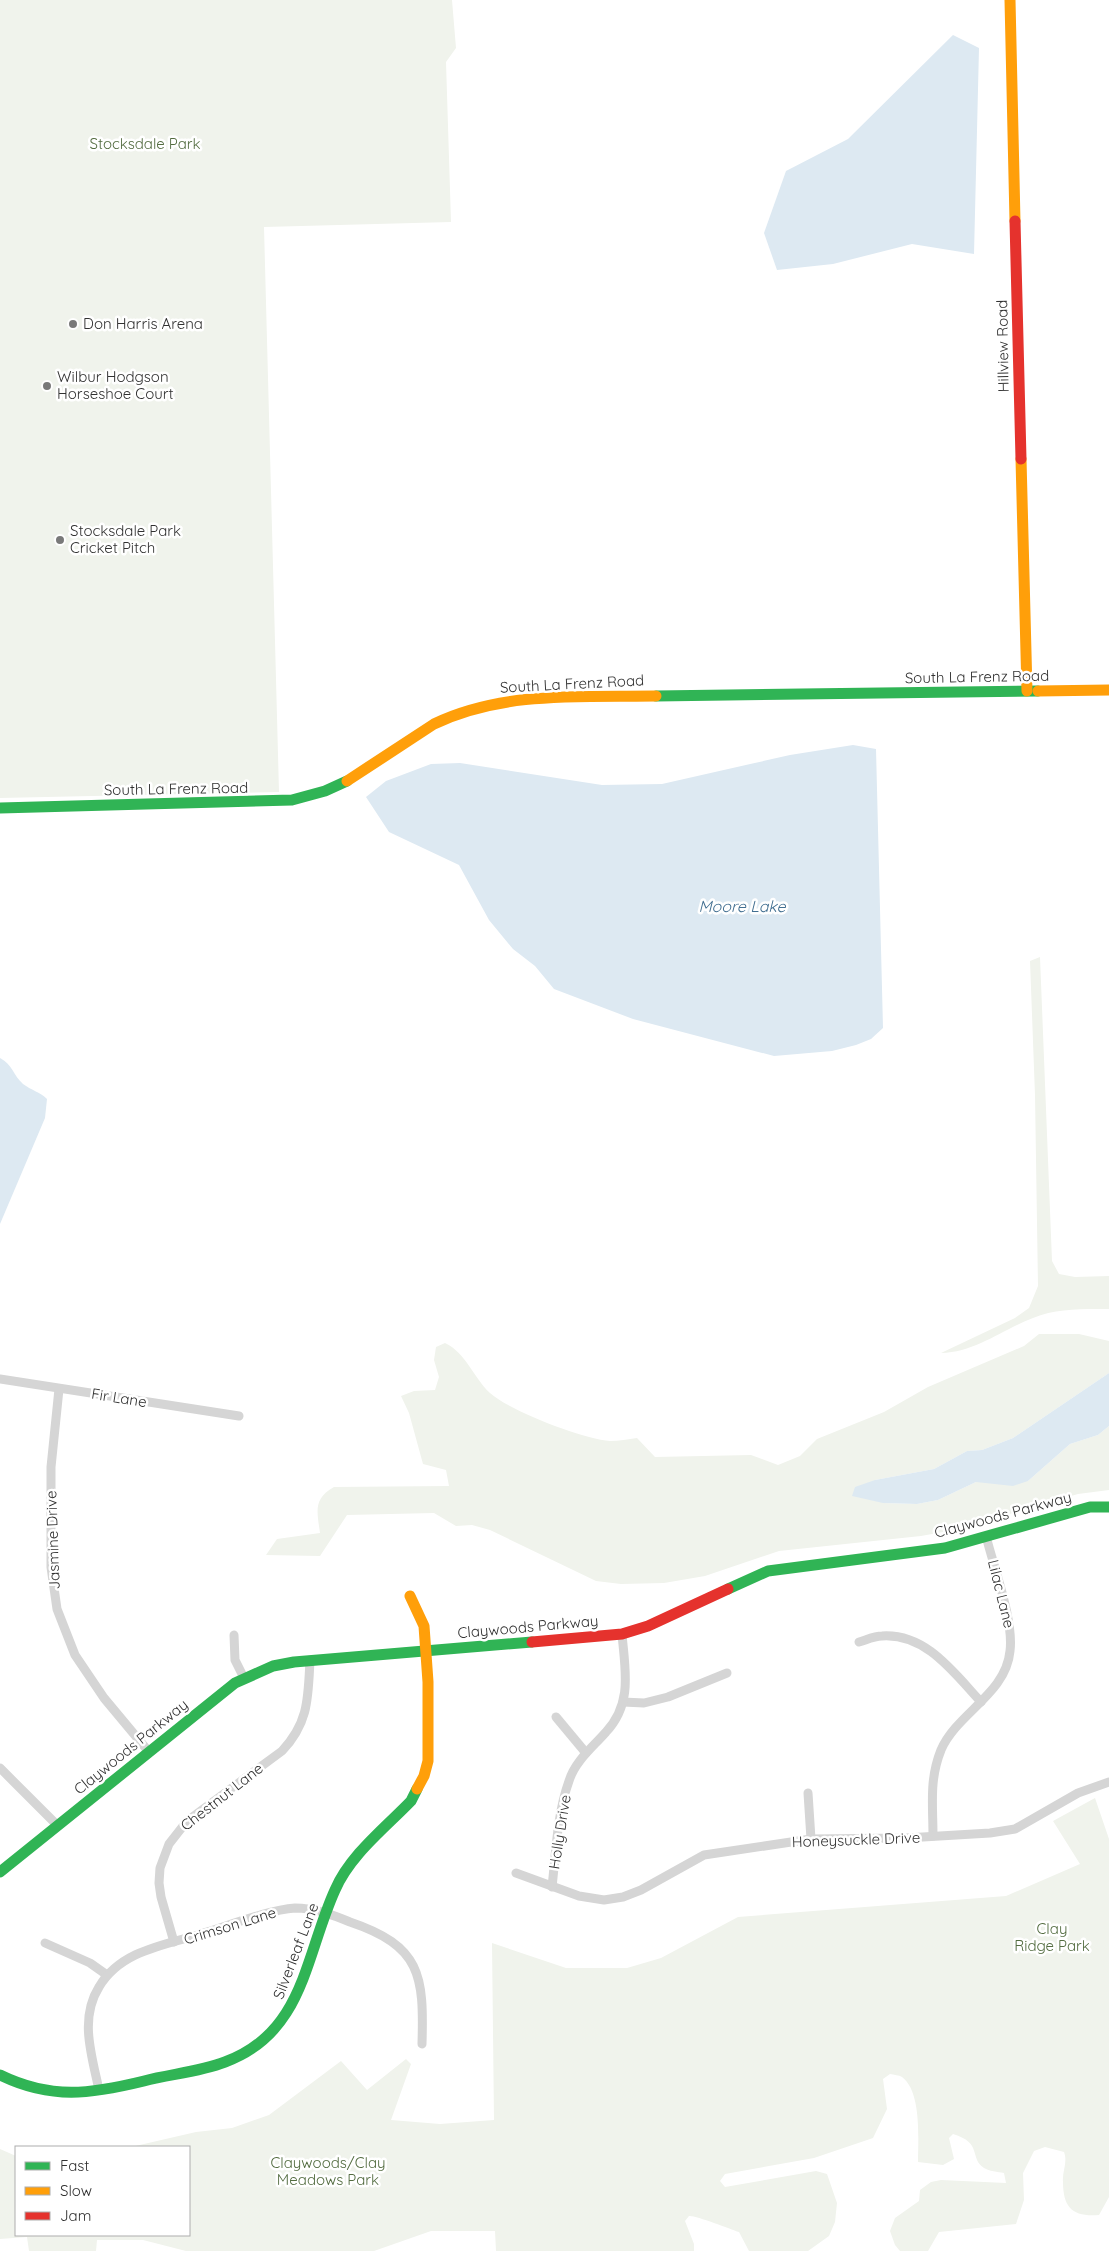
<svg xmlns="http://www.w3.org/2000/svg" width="1109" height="2251" font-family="Quicksand,sans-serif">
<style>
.green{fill:#f0f3ec}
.water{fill:#dde9f2}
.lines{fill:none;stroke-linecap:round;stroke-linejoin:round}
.street{stroke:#d5d5d5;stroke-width:9}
.fast{stroke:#30b455;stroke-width:11}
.slow{stroke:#ff9f0a;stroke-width:11}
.jam{stroke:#e5322d;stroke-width:11}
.poi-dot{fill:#797979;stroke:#fff;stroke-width:2}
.labels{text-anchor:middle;stroke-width:5;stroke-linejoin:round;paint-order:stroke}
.park-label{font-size:15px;fill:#536c40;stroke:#fff}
.poi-label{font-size:15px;fill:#313131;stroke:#fff;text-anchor:start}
.street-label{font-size:15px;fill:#313131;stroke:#fff}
.water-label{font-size:16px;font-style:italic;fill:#426f91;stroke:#fff}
</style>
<rect width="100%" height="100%" fill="#fff"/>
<g class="green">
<path d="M0 0H452L456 48 446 62 451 222 264 227 279 792 0 798Z"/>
<path d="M1040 957 1052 1261 1059 1274 1075 1277 1109 1276V1309C1083 1309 1057 1308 1033 1318 1001 1330 976 1352 941 1353L1015 1318 1029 1308 1038 1286 1035 1095 1030 961Z"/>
<path d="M1039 1334H1079L1109 1341V1373L1013 1438 982 1450 967 1451 934 1469 875 1480 883 1503 917 1504 938 1500 976 1482 1028 1481 1070 1444 1098 1435 1109 1426V1490L1078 1494 954 1530 921 1536 779 1551 705 1576 664 1583 621 1584 596 1581 490 1530 472 1525 456 1526 434 1513 347 1515 320 1556 266 1555 277 1539 320 1533C317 1511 313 1499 334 1487L449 1486 446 1470 423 1464 409 1413 401 1396 414 1391 435 1390 439 1377 434 1360 436 1347 445 1343C466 1353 473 1377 490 1393 510 1411 583 1439 610 1441 619 1441 628 1439 637 1438L655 1457 751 1455 778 1465 800 1456 817 1439 884 1412 928 1387 1024 1346Z"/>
<path d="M1095 1798 1109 1839V2197L1099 2215C1073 2217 1063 2208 1063 2182 1062 2171 1068 2163 1064 2152L1045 2147 1034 2151 1023 2173 1024 2200 1016 2224 939 2232 928 2251H900L895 2245 890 2231 895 2218 919 2201 920 2190 931 2182 941 2180 1006 2183 1004 2173C998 2172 989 2171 984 2168 969 2158 983 2143 953 2134L949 2138 954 2159 943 2165 918 2162C918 2140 922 2092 902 2077 899 2075 894 2075 890 2074L883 2079 887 2109 873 2138 814 2158 725 2174 720 2181 725 2187 816 2171 827 2174 837 2203 835 2222 829 2236 808 2251H749L739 2232C730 2229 695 2215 689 2216L685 2221 694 2244V2251H496L495 2231H431L374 2251H186L143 2240H97L96 2251H29L27 2237 0 2239V2149L16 2156V2235H189V2147H131L196 2132 232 2128 269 2115 341 2061 367 2090 406 2059 411 2064 391 2120 440 2124 494 2120 492 1943 566 1968H627L661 1958 738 1917 1006 1896 1080 1864 1053 1821Z"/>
</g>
<g class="water">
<path d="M953 35 979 48 974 254 912 244 833 264 777 270 764 233 786 171 848 139Z"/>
<path d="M853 745 876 749 883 1028 871 1039 856 1045 832 1051 774 1056 633 1019 554 989 535 966 513 949 489 920 459 865 389 832 366 797 386 781 431 764 460 763 602 785 662 784 790 755Z"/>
<path d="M0 1058C13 1065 13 1075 23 1084 31 1090 40 1092 47 1099L45 1118 0 1224Z"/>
<path d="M1109 1373V1426L1098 1435 1070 1444 1028 1481 1013 1486 976 1482 938 1500 917 1504 883 1503 852 1496 855 1487 875 1480 934 1469 967 1451 982 1450 1013 1438Z"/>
</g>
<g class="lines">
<g class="street">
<path d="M0 1379 239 1416"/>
<path d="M59 1389 51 1467V1567L57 1609 75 1655 104 1698 149 1752"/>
<path d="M234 1635 235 1660 244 1678"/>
<path d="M859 1642C866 1640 874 1636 882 1636 926 1633 954 1673 981 1702"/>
<path d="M623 1702 644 1703 668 1697 727 1673"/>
<path d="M556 1717 586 1753"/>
<path d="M0 1768 57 1825"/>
<path d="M808 1793 811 1839"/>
<path d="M933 1836C933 1805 929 1780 941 1750 957 1713 1006 1694 1010 1651 1014 1621 994 1568 986 1536"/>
<path d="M516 1873 579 1896 604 1900 623 1897 641 1890 704 1855 811 1839 906 1838 990 1833 1015 1829 1078 1793 1109 1782"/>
<path d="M552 1887C556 1852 557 1814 569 1781 575 1761 593 1747 606 1732 633 1703 625 1670 622 1634"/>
<path d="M174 1942 161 1897 159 1883 160 1868 169 1844 187 1821 282 1751C309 1722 308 1698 310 1660"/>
<path d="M45 1943 90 1963 107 1975"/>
<path d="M99 2090C92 2056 79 2019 99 1987 120 1951 164 1945 201 1934 228 1926 268 1910 295 1908 315 1908 333 1915 350 1922 421 1946 424 1975 422 2044"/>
</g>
<g class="fast">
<path d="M656 696 1038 691"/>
<path d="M0 808 292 800 325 791 347 781"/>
<path d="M728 1589 768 1571 945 1548 1090 1507H1109"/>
<path d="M0 1872 235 1683 273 1666 294 1662 532 1642"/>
<path d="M0 2075C51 2100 91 2094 144 2081 171 2074 199 2072 225 2062 304 2033 305 1956 335 1890 350 1855 385 1828 411 1801L417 1789"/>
</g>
<g class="slow">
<path d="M1010 0 1015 221"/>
<path d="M1021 459 1027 691"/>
<path d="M1038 691 1109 690"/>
<path d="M347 781 434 724C502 691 582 697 656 696"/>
<path d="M410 1596 424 1626 428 1682V1761L424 1776 417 1789"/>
</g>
<g class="jam">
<path d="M1015 221 1021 459"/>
<path d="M532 1642 622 1634 648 1626 728 1589"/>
</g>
</g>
<g class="poi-dot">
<circle cx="73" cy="324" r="5"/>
<circle cx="47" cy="386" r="5"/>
<circle cx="60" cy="540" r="5"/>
</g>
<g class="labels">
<g class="park-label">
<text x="145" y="149">Stocksdale Park</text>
<text x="1052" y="1934">Clay<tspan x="1052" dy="17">Ridge Park</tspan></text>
<text x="328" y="2168">Claywoods/Clay<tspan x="328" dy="17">Meadows Park</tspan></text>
</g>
<g class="poi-label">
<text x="83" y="329">Don Harris Arena</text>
<text x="57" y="382">Wilbur Hodgson<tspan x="57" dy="17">Horseshoe Court</tspan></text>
<text x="70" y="536">Stocksdale Park<tspan x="70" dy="17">Cricket Pitch</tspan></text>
</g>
<g class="street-label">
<text transform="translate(1003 346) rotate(-91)" y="5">Hillview Road</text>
<text transform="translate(977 677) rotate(-1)" y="5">South La Frenz Road</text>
<text transform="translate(572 684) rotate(-3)" y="5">South La Frenz Road</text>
<text transform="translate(176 789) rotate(-1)" y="5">South La Frenz Road</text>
<text transform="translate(119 1398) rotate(9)" y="5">Fir Lane</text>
<text transform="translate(1003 1515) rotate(-15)" y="5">Claywoods Parkway</text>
<text transform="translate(53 1540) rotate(-92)" y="5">Jasmine Drive</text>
<text transform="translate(1001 1594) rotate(76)" y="5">Lilac Lane</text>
<text transform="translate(528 1627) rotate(-5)" y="5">Claywoods Parkway</text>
<text transform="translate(131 1747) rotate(-39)" y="5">Claywoods Parkway</text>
<text transform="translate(222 1797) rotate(-38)" y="5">Chestnut Lane</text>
<text transform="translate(560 1832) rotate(-81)" y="5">Holly Drive</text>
<text transform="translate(856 1840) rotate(-2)" y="5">Honeysuckle Drive</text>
<text transform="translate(230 1926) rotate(-17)" y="5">Crimson Lane</text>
<text transform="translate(296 1951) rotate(-69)" y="5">Silverleaf Lane</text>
</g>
<g class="water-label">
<text x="742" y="912">Moore Lake</text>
</g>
</g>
<rect x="15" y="2146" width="175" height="90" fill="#ffffff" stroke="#adadad"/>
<rect x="25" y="2162" width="25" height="8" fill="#30b455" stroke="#adadad"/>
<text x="60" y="2171" font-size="15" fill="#313131">Fast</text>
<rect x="25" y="2187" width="25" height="8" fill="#ff9f0a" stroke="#adadad"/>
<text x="60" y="2196" font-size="15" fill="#313131">Slow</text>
<rect x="25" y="2212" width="25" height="8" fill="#e5322d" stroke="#adadad"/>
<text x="60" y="2221" font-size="15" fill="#313131">Jam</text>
</svg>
